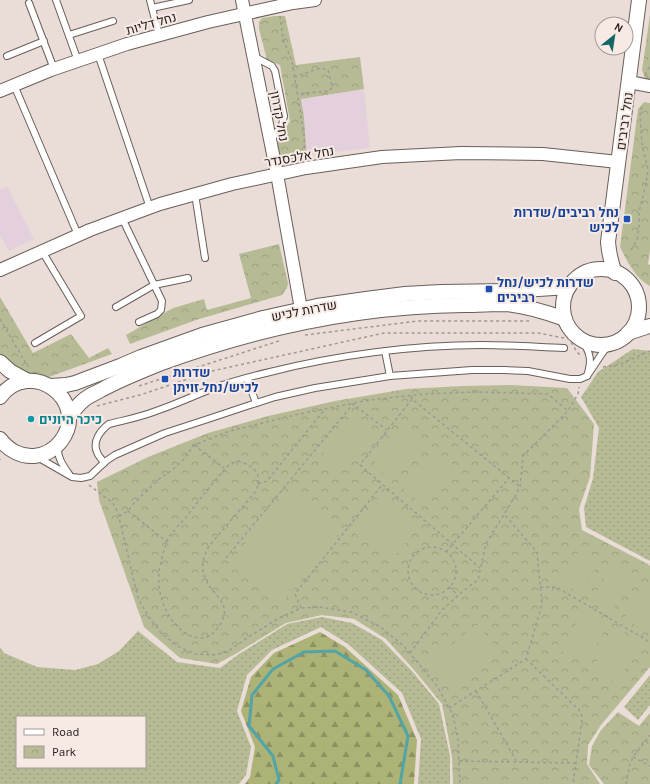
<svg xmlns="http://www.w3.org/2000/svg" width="650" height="784" font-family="Karla,Heebo,sans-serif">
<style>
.education{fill:#e4cfdd}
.grass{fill:url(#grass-dots);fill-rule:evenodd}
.forest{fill:url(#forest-firs)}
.park{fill:url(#park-crowns)}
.garden{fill:#b7bb95}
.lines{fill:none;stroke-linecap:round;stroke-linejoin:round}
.stream{stroke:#52a4a7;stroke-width:3}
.service-casing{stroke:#695e59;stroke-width:8}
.minor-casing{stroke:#695e59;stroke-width:14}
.tertiary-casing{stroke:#695e59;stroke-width:16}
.path{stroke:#a19793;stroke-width:1.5;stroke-dasharray:3 3;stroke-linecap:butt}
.service{stroke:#fff;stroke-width:6}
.minor{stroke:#fff;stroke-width:12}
.tertiary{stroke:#fff;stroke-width:14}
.transit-dot{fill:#1a4fb4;stroke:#f7eae5;stroke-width:1.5}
.culture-dot{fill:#0f9aa8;stroke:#f7eae5;stroke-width:1.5}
.labels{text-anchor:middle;stroke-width:4;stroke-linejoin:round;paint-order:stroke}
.street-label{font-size:13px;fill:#26211f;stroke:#f7eae5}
.transit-label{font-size:13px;font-weight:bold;fill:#164399;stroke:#f7eae5;text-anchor:start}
.culture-label{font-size:13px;font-weight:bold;fill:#0d838f;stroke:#f7eae5;text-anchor:start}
</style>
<defs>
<pattern id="grass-dots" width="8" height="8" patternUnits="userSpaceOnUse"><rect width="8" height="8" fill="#b7bb95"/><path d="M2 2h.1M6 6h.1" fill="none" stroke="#9da080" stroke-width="1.8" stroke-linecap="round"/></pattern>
<pattern id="forest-firs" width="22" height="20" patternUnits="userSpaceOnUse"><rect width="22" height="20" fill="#adb377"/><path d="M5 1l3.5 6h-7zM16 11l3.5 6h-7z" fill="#8d9161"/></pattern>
<pattern id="park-crowns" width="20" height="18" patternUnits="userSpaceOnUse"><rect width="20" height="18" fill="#b7bb95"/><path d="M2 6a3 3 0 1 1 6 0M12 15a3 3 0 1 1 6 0" fill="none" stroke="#9da080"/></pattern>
</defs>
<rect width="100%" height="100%" fill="#eaddd7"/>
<g class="education">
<path d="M364 89 370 148 307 155 304 117 301 99Z"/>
<path d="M7 186 34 239 9 251 0 235V190Z"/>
</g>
<g class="grass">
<path d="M633 349 650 351V561L586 527 584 508 593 478 599 428 581 397 598 372Z"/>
<path d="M322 617 352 623 382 640 412 671 439 704 450 756V784H418L421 739 402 693 348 644 321 627 272 650 247 675 237 711 251 747 246 775 239 784H0V647L4 653 37 667 75 670 98 664 119 651 138 631 177 662 220 668 239 654 287 624ZM17 717H145V767H17Z"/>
<path d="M650 675V705L638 720 624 707Z"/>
</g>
<path class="forest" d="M320 632 345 647 398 695 417 740 414 784H245L250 777 255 747 241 711 251 677 274 653Z"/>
<g class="park">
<path d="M650 15V79L645 78 642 70Z"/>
<path d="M275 16H285L296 65 360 57 364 89 301 99 304 117 307 159 287 162 282 159 278 149V140L290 121 280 65 267 60 259 29V22L262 18Z"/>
<path d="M644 102 650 103V250L648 264 650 265V286C635 278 627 261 620 247L638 109Z"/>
<path d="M279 244 288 283 287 288 282 295 196 320 130 344 126 335 173 308 204 299 207 310 251 298 239 254Z"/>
<path d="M0 297 33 353 71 334 89 358 108 348 112 354 49 377 40 378 23 374 0 355Z"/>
<path d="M511 385 567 388 594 424 590 477 579 509 582 530 648 564 650 566V667L601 725 588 745 587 764 600 784H453L452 757 442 704 414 670 386 639 354 619 322 615 286 623 237 653 217 664 180 658 144 627 99 500 97 482 148 457 208 433 268 416 335 401 406 389 462 386Z"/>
<path d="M618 712 639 726 650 713V784H604L589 765 592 746 601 730Z"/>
</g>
<g class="garden">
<path d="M352 419 372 436 340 474 320 458Z"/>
<path d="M405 426 425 442 393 481 373 465Z"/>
<path d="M434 450 455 467 423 505 403 489Z"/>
<path d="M289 490 340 532 280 605 229 564Z"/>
<path d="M382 493 420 525 390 562 351 530Z"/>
<path d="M580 548 600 559 581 593 561 582Z"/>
<path d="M612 565 631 577 612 611 592 600Z"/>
<path d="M644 584 650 587V619L644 630 624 619Z"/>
<path d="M584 610 608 625 585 665 561 651Z"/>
<path d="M478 625 501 654 453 690 431 660Z"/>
<path d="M616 628 641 643 617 683 593 668Z"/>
</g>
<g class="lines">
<path class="stream" d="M276 784 279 780 273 756 249 726 252 695 273 669 304 652 335 651 366 670 389 696 408 736 400 784"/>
<defs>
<g id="service">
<path d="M56 0 78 61"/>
<path d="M150 0 159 35"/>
<path d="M29 3 54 69"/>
<path d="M152 8 189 0"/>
<path d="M69 35 113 21"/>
<path d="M98 54 150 208"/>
<path d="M7 56 44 41"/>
<path d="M253 56 272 66 275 71 284 116 282 125 271 140"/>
<path d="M14 85 78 235"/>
<path d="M195 194 205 258"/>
<path d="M122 218 162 301 161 310 157 314 139 322"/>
<path d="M116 307 154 285 188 278"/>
<path d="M582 340C591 354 592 361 587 376L603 352 611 343"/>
<path d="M35 343 81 316 42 251"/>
<path d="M385 351 390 376"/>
<path d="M247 378 256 403"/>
<path d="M58 446C57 457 63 466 69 474"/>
<path d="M39 458 72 477 81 478 90 476 106 461 115 455 165 433 211 418 247 406 275 397 315 388 390 376 472 370H504L528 371 570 379H580L587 376"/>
<path d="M104 463C102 459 98 456 97 452 92 441 101 430 109 424 125 420 141 417 156 411 174 405 191 397 209 390 229 382 249 377 270 372 337 355 413 345 482 345 509 345 537 347 564 348"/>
</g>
<g id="minor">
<path d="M242 0 277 174 301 309"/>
<path d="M629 82 650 86"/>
<path d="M0 91 51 70 127 44 208 22 293 3 315 0"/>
<path d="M0 270 90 230 160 204 232 184 306 168 382 157 461 153 543 154 618 162"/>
</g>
<g id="tertiary">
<circle cx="601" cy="307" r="38"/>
<path d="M615 273C611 263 609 253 608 242L639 0"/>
<path d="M628 333 646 327 650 326"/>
<path d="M0 362 10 371 28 381"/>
<path d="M50 386 66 385 75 383 120 366 141 357 202 335 263 318 317 306 366 299 405 294 441 292 507 291 569 287"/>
<path d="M0 397C30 356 91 401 61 441 54 450 45 455 34 456 21 457 8 450 0 439"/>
<path d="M69 417C74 410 78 404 85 399 90 395 96 393 101 390 119 380 139 372 159 364 257 328 359 306 464 305 478 305 492 304 506 304 527 306 546 312 565 319"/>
</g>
</defs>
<use href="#service" class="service-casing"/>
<use href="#minor" class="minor-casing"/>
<use href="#tertiary" class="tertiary-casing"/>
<g class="path">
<path d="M280 16 283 39 292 61 304 135 305 157"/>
<path d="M645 75 650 66"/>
<path d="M294 77 321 68 328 70 332 86 330 91 297 94"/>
<path d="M631 250 637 240 639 228V212L646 184 648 169 642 144 640 115 642 105"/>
<path d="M0 319 28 367"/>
<path d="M305 335 418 321H530"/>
<path d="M603 367 618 365 650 351"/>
<path d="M139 386 282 340"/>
<path d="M411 396 412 399 519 486"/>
<path d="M412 399 360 465 480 568"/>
<path d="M97 406 140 395 212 371 384 333H538L569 339 577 352 581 356"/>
<path d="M194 445 224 468"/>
<path d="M0 459V460"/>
<path d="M238 461C254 466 263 473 256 491L209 546C203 557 200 568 206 580 213 596 232 602 221 623 204 654 175 631 165 608 160 597 158 584 159 572 160 564 165 544 169 537 174 530 181 523 187 516 199 500 212 484 225 469L230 464Z"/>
<path d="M258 484 267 481 325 409"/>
<path d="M89 485 113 503 118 513 138 598 148 616 161 633 179 647 195 654 213 655 227 652 250 636 279 618 301 608 319 607 351 612 379 626 404 646 437 686 453 715 458 740 460 784"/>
<path d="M128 511 167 542"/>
<path d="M119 516 128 511 134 503 159 479 171 471 183 460 194 445 230 431 295 415 369 400 424 394 477 392 548 394 568 411"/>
<circle cx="432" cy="571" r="24"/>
<path d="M446 552 509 478"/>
<path d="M226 558 353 404 387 430"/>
<path d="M449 587 458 595"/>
<path d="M540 587H556L650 642"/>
<path d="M301 608 295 594 382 485"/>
<path d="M410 653 442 610 463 591 478 580 485 548 487 542 514 498 520 487 523 456 568 411 578 394 579 387"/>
<path d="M526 659 579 710 582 716V721L573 784"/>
<path d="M476 691 517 762"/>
<path d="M449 708 526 659 542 604 537 552 504 514"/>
<path d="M633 757 650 766"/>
<path d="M459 761 575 763"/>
<path d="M626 784 630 764 633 757 650 735"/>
</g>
<use href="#service" class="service"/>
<use href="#minor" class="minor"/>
<use href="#tertiary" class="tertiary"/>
</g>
<g class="transit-dot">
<rect x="623" y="215" width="8" height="8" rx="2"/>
<rect x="485" y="285" width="8" height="8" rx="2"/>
<rect x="161" y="375" width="8" height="8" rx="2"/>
</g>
<circle class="culture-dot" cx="31" cy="419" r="4"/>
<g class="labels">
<g class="street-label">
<text transform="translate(151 23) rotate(-16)" y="5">נחל דליות</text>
<text transform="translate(280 116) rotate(79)" y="5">נחל קדרון</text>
<text transform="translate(624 121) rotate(-82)" y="5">נחל רביבים</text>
<text transform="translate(299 156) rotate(-10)" y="5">נחל אלכסנדר</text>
<text transform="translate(304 310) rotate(-11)" y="5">שדרות לכיש</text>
</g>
<g class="transit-label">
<text x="619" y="217" text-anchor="end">נחל רביבים/שדרות<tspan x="619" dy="15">לכיש</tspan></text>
<text x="497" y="287">שדרות לכיש/נחל<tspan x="497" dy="15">רביבים</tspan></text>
<text x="173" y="377">שדרות<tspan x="173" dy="15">לכיש/נחל זויתן</tspan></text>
</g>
<g class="culture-label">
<text x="39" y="424">כיכר היונים</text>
</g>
</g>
<rect x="16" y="716" width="130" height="52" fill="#f7eae5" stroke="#a39a96"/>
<rect x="24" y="729" width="20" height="6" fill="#ffffff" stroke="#a39a96"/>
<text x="52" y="736" font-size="12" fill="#26211f">Road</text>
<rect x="24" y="746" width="20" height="12" fill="url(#park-crowns)" stroke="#a39a96"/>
<text x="52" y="756" font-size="12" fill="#26211f">Park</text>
<g transform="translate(614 36) rotate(30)"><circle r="19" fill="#f7eae5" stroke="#a39a96"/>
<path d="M0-3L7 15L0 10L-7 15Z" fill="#166566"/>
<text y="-6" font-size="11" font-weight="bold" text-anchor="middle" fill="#26211f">N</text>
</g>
</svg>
